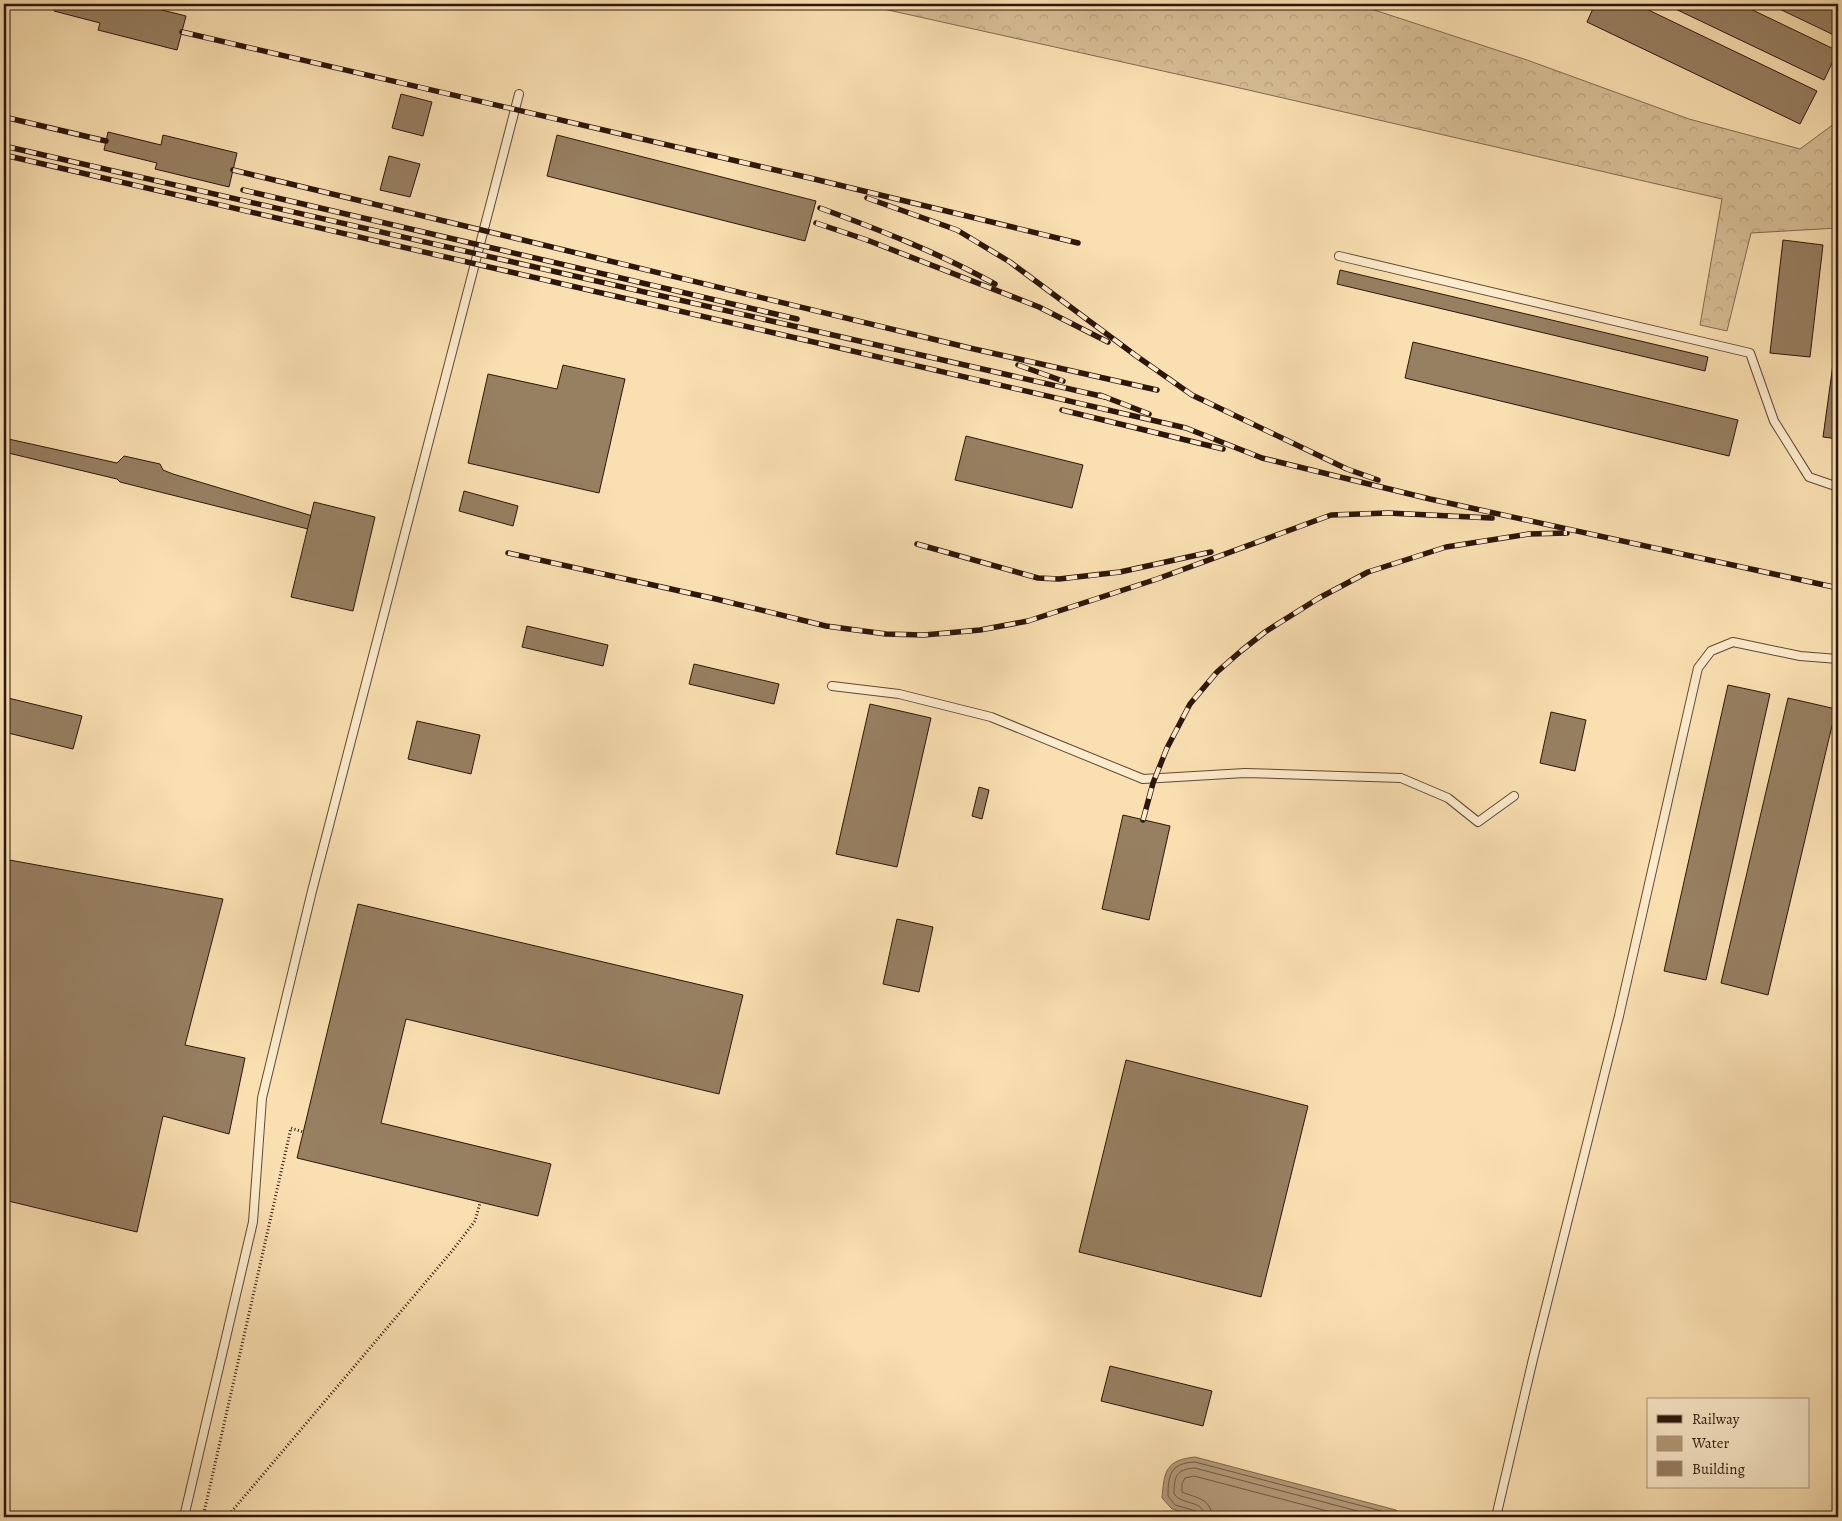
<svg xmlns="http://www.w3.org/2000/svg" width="1842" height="1521" font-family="Alegreya,serif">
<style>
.forest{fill:url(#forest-crowns);stroke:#826a50}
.water{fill:#b49b79;stroke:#7e664d}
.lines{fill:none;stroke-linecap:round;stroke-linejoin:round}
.shore{stroke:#705842;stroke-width:1}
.building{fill:#977f61;stroke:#2c160b}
.service-casing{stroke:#604834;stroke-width:10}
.path{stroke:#2c160b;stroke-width:3;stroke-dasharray:1 2.5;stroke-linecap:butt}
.service{stroke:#fcebcc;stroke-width:8}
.rail-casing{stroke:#2c160b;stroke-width:5.5}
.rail{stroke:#fcebcc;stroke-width:4;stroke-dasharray:11;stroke-linecap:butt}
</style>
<defs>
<pattern id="forest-crowns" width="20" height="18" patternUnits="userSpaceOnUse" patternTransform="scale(1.25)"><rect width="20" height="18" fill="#d7be95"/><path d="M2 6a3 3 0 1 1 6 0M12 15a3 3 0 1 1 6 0" fill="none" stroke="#b9a37f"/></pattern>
</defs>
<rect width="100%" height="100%" fill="#fae0b1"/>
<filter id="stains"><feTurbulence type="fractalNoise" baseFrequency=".004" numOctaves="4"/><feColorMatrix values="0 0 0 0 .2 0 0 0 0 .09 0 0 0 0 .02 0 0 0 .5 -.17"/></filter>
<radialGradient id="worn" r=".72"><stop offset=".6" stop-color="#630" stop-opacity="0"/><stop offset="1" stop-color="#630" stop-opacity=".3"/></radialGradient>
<path class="forest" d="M861 4H1356L1527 60 1689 119 1800 149 1838 121V228L1751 233 1727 331 1700 325 1722 199 1244 89Z"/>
<path class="water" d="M1195 1457 1396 1510 1404 1517H1202L1172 1509 1162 1498C1164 1471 1166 1460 1195 1457Z"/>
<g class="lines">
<g class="shore">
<path d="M1198 1517 1196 1511 1175 1505 1168 1496C1168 1474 1171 1463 1195 1462L1393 1514 1396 1517"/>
<path d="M1205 1517C1203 1499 1183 1506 1174 1494 1174 1477 1176 1469 1195 1468L1380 1517"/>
<path d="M1212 1517C1211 1498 1196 1498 1182 1492V1484L1185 1478 1194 1476 1350 1517"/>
</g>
</g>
<g class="building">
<path d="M56 4H98L104 5V4H138L186 16 177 50 98 30 100 23 54 11Z"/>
<path d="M1595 4H1636L1817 91 1800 124 1587 22Z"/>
<path d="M1665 4H1740L1838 51 1824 80Z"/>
<path d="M1769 4H1838V37Z"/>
<path d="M401 94 432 102 423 136 392 128Z"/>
<path d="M108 132 161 145 163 135 237 153 229 187 155 169 157 163 104 150Z"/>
<path d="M557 135 816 201 805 241 547 176Z"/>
<path d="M389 156 420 164 410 197 380 190Z"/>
<path d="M1783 240 1823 245 1810 357 1770 353Z"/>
<path d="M1340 270 1708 357 1705 371 1337 284Z"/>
<path d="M1838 328V439L1823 437Z"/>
<path d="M1413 342 1738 420 1729 456 1405 378Z"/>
<path d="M563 365 625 379 599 493 468 463 488 374 557 389Z"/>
<path d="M966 436 1083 465 1072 508 955 480Z"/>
<path d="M4 438 117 463 124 456 160 464 163 470 173 474 316 517 312 530 120 482 117 479 4 452Z"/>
<path d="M464 491 518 506 513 526 459 511Z"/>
<path d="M314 502 375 517 353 611 291 597Z"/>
<path d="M527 626 608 645 603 666 522 647Z"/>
<path d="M694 664 779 684 774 704 689 684Z"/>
<path d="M1728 685 1770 694 1706 980 1664 971Z"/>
<path d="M4 697 82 716 73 749 4 732Z"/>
<path d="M1788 698 1836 709 1768 995 1721 983Z"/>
<path d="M870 704 931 718 897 867 836 854Z"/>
<path d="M1551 712 1586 720 1575 771 1540 763Z"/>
<path d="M417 721 480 735 471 774 408 759Z"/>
<path d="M979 787 989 790 982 819 972 816Z"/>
<path d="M1123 815 1170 826 1149 920 1102 909Z"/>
<path d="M4 859 223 899 185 1045 245 1058 229 1134 163 1116 137 1232 4 1200Z"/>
<path d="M358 904 743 995 719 1094 406 1019 381 1123 551 1164 538 1216 297 1158Z"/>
<path d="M897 919 933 927 919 992 883 984Z"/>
<path d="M1126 1060 1308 1106 1261 1297 1079 1252Z"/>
<path d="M1110 1366 1212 1391 1203 1426 1101 1401Z"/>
</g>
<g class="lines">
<defs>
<g id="service">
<path d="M1339 256 1750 353 1774 421 1809 477 1838 487"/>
<path d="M832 686 899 694 991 717 1143 779 1245 773 1401 778 1448 798 1478 822 1514 796"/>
<path d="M184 1517 253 1222 262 1098 312 891 519 94"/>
<path d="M1496 1517 1533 1359 1619 1016 1698 668 1711 651 1733 642 1800 656 1838 659"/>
</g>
</defs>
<use href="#service" class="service-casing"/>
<g class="path">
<path d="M203 1517 291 1128 303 1132"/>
<path d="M227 1517 452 1251 475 1221 480 1203"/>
</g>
<use href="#service" class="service"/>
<defs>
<g id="rail">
<path d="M182 32 810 178 1078 243"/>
<path d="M4 117 106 141"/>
<path d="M4 146 1105 397"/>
<path d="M4 155 1186 428 1262 458 1430 499 1838 588"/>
<path d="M233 170 974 349 1157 390"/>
<path d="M243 190 797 319"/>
<path d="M867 198 957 230 1010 262 1135 355 1192 395 1347 469 1378 480"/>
<path d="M820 208C880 230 939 253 995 284"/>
<path d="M816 223 867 240 1039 307 1108 342"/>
<path d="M1018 365 1063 381"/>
<path d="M1100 395 1149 414"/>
<path d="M1062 410 1223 449"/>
<path d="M917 544 1038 578 1059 579 1120 572 1211 552"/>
<path d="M508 553 716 599 826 626 886 634 924 635 980 630 1028 621 1157 579 1331 515 1388 513 1492 518"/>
<path d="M1143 820 1153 783 1167 748 1190 704 1217 672 1241 651 1265 632 1319 598 1368 572 1446 547 1529 534 1567 533"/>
</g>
</defs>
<use href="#rail" class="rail-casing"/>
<use href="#rail" class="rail"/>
</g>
<rect width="1842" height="1521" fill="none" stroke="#fae0b1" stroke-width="20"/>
<rect x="5" y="5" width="1832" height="1511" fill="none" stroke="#2c160b" stroke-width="2.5"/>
<rect x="10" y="10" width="1822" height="1501" fill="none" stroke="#2c160b"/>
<rect x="1647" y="1398" width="162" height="90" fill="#fcebcc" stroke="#a9967f"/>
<rect x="1657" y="1415" width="25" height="8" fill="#2c160b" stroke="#a9967f"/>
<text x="1692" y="1424" font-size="15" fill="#2c160b">Railway</text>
<rect x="1657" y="1436" width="25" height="15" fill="#b49b79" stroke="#a9967f"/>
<text x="1692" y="1448" font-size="15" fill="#2c160b">Water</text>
<rect x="1657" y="1461" width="25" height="15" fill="#977f61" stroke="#a9967f"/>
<text x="1692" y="1474" font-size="15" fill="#2c160b">Building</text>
<rect width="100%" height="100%" filter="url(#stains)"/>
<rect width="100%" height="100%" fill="url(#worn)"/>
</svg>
